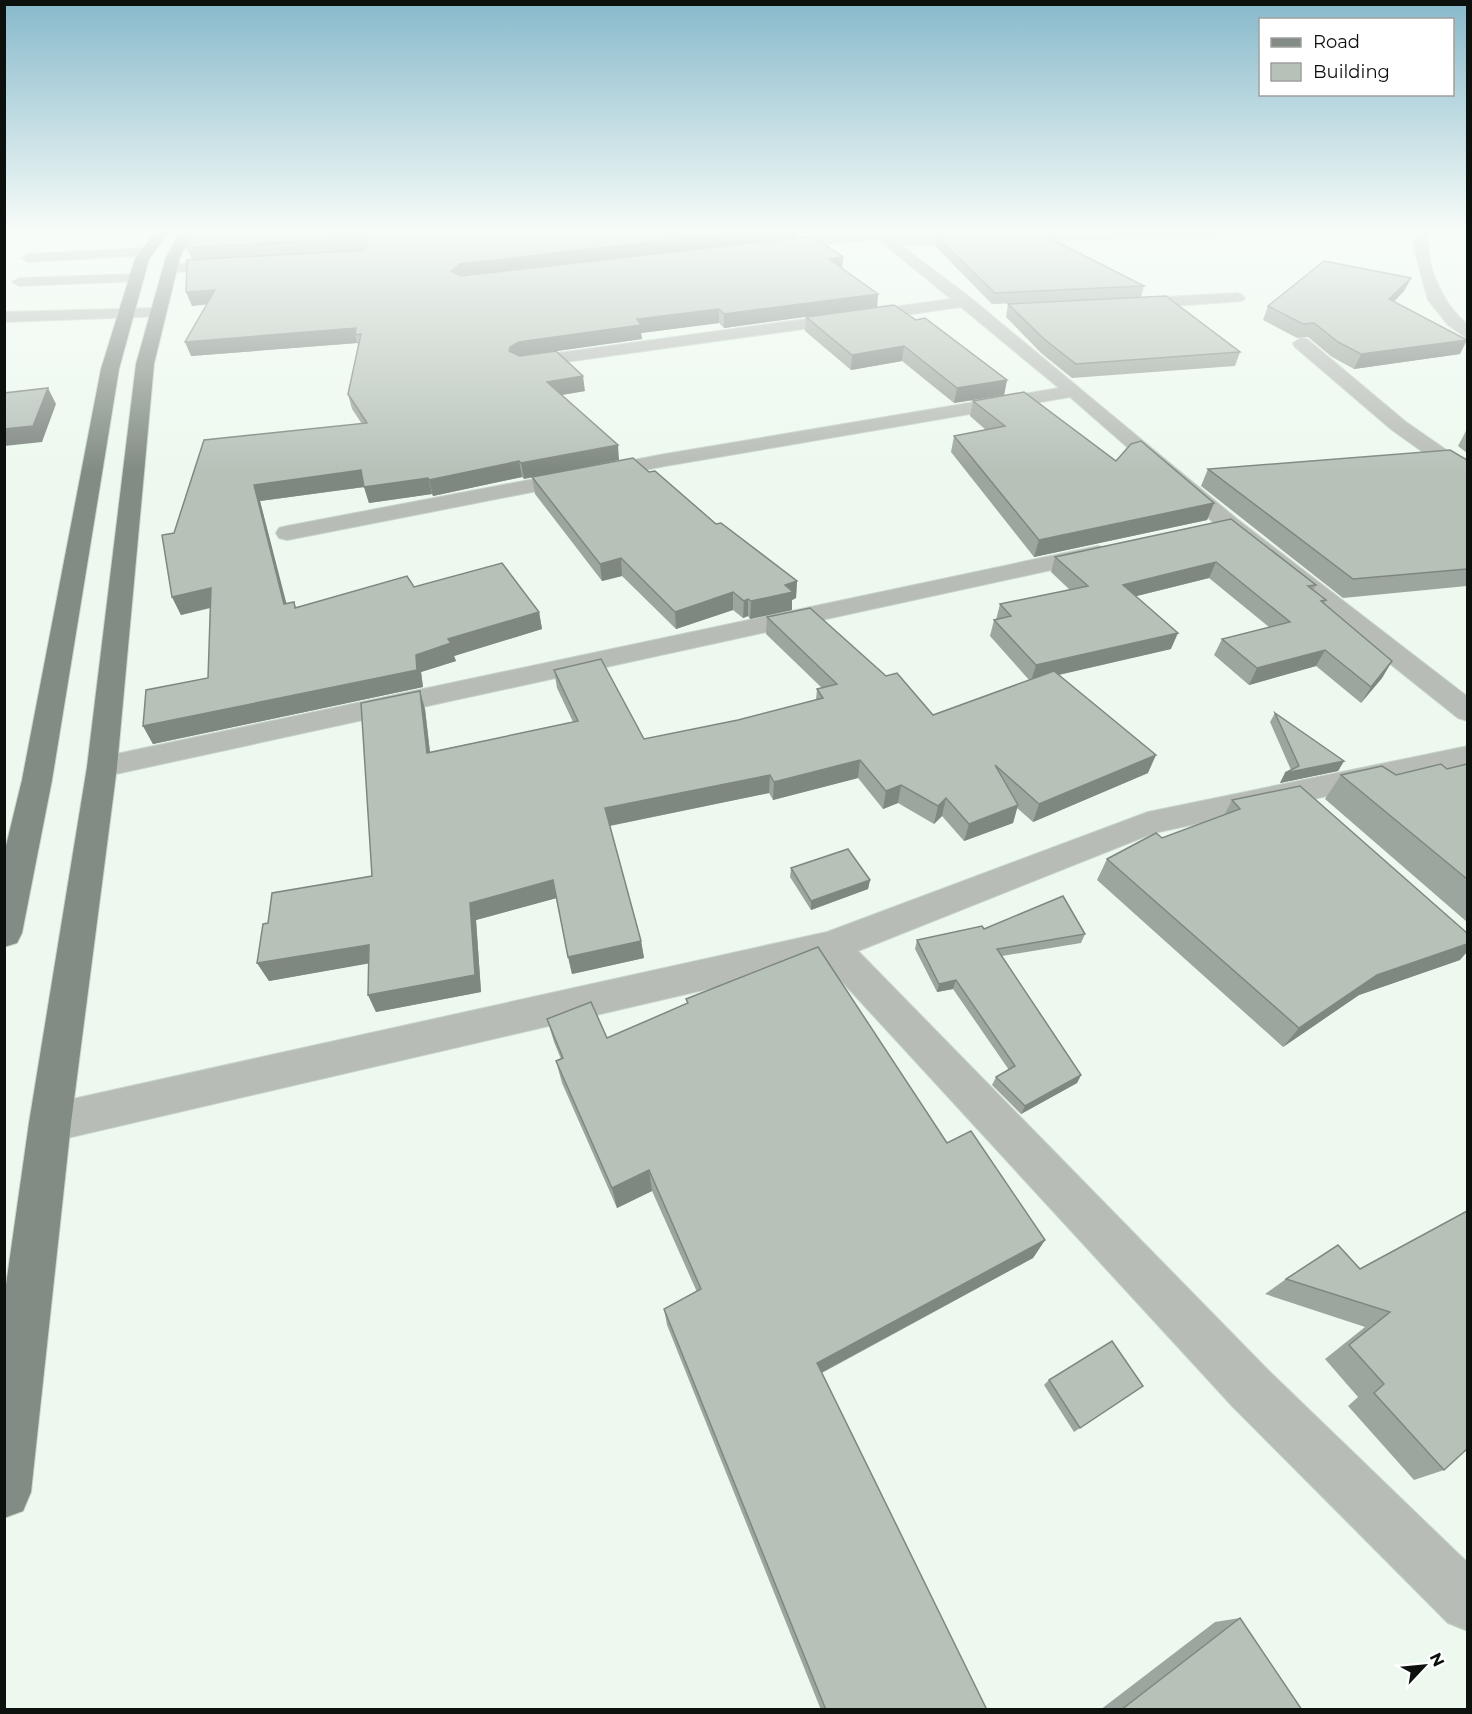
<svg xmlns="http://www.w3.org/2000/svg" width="1472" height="1714" font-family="Montserrat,sans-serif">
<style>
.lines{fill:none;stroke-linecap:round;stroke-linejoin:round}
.minor-casing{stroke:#c9d4cb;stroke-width:2}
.major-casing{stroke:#c9d4cb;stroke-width:2}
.minor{fill:#b7bcb7;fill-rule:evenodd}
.major{fill:#828b84;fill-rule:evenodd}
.wall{fill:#9da69e}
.shaded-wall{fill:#7f8781}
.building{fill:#b6c1b8;stroke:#7f8781;stroke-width:1.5}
</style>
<rect width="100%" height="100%" fill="#edf9ef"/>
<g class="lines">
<defs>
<g id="minor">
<path d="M870 231H885L892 237 1093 231H1220L1214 236 901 245 972 299 1237 519 1468 697V721L1458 718 1221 529 1070 397 665 466 287 540 279 538 276 533 279 528 287 526 665 454 1059 388 961 307 522 368 513 363 522 358 951 299 878 239 776 249 769 245 776 241Z"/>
<path d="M1417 231H1430C1422 262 1444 306 1468 325V339L1448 325 1428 300 1413 245Z"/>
<path d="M146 248 151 249V255L28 262 21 258 28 254Z"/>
<path d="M231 262 238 266 236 269 170 272 163 268 170 264Z"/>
<path d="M137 274 142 275 144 278 142 281 19 286 12 282 19 278Z"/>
<path d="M1237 293 1242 295 1245 298 1242 301 1130 309 1122 304 1130 299Z"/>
<path d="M158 308 166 313 164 316 4 322V312Z"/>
<path d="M1301 338 1307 339 1406 422 1468 465V481L1461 479 1392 430 1295 347 1293 343Z"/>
<path d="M1098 546 1106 548 1110 553 1106 558 102 777 91 774 87 767 91 760 102 757Z"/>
<path d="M1468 746V766L1154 833 858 951 1269 1371 1468 1563V1631L1448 1623 1233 1407 824 962 50 1142 35 1137 29 1123 35 1109 50 1104 827 932 1148 812Z"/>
</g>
<g id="major">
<path d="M156 231H169L149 259 119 369 52 780 22 933 17 943 4 947V854L22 780 101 369 135 259Z"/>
<path d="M181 231H194L180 257 154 364 117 767 71 1123 31 1492 23 1511 4 1518V1299L29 1123 87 767 136 364 166 257Z"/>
</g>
</defs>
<use href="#minor" class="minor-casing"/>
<use href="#major" class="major-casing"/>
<use href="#minor" class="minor"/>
<use href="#major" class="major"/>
</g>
<g class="wall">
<path d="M196 231H797V237L843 257 842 268 878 294 877 307 724 328 719 323 641 333 642 339 556 351 585 391 562 395 524 479 522 477 433 496 432 494 369 503 364 487 260 501 286 604 294 602 296 607 414 587 539 612 542 629 454 656 456 661 421 672 423 687 153 744 143 726 208 678 211 608 181 615 172 597 174 533 362 424 352 409 348 394 358 345 357 343 191 356 207 304 192 306V260L187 248Z"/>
<path d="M920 231H1005L922 234Z"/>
<path d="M936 236 1144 286 1141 297 1240 352 1235 366 1072 378 1041 353 1006 317 1008 304 1113 299 992 304 935 246Z"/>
<path d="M1411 278 1404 291 1394 302 1460 354 1354 369 1332 357 1308 337 1297 338 1263 320 1268 306Z"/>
<path d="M806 317 916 320 1007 380 1004 395 954 403 902 361 851 370 805 331Z"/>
<path d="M973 401 1116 461 1214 503 1207 520 1034 557 951 452 954 436 986 430 970 416Z"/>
<path d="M1467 429V453L1458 446Z"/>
<path d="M1467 460V586L1343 598 1201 486 1208 469Z"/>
<path d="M649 472 716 524 797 581 796 598 792 600V610L750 619 748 616 743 618 733 610 676 629 622 576 602 581 535 494 532 477Z"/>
<path d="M1231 519 1316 585 1313 591 1326 600 1324 604 1392 661 1382 678 1361 703 1316 666 1249 685 1214 655 1222 639 1269 627 1209 578 1136 596 1171 649 1059 675 1148 773 1033 822 1017 808 1013 823 964 841 942 816 934 824 898 803 883 809 858 778 773 800 769 793 610 826 641 941 644 958 572 974 556 898 476 920 481 992 376 1012 368 995V963L269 981 257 963 268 923 372 876 425 709 430 752 573 722 557 688 554 670 644 739 738 720 816 700 817 689 822 688 766 634 767 617 886 676 933 715 1029 680 990 636 994 620H996L1000 604 1070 590 1051 572 1055 557Z"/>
<path d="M1275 713 1344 761 1338 771 1280 783 1285 773 1291 770 1270 722Z"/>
<path d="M1467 764V922L1325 799 1341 775H1396L1447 769Z"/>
<path d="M1232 800 1460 960 1359 995 1283 1047 1097 880 1107 859 1224 815Z"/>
<path d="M791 868 870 880 868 889 811 910 790 877Z"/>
<path d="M984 929 1085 934 1081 943 1002 956 1081 1075 1077 1083 1021 1114 992 1085 996 1077 1009 1070 953 989 937 992 915 949 917 940Z"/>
<path d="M686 999 947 1143 1045 1240 1033 1258 822 1373 987 1710H821L667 1325 664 1309 697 1292 652 1191 617 1208 562 1083 556 1061 561 1059 554 1042 547 1019 607 1038 687 1003Z"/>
<path d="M1467 1211 1444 1470 1414 1480 1348 1406 1358 1397 1325 1359 1365 1327 1265 1294 1286 1279 1360 1269Z"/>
<path d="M1049 1380 1136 1391 1074 1432 1044 1385Z"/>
<path d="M1240 1618 1302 1710H1100L1215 1622Z"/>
</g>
<g class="shaded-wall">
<path d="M744 231H797V237L454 284 451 271 460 264Z"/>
<path d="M843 257 842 270 829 259Z"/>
<path d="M1411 278 1404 291 1382 313 1389 299Z"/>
<path d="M215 290 220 303 192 306 186 292Z"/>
<path d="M878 294 877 307 724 328V314Z"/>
<path d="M719 309V323L641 333 642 339 522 356 512 365 510 347 519 342 637 319Z"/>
<path d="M356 328 355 335 357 343 191 356 185 342Z"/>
<path d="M1467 340 1460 354 1354 369 1361 354Z"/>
<path d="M904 346 902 361 851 370 852 355Z"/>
<path d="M583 376 585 391 549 397 547 382Z"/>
<path d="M1007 380 1004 395 954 403 957 388Z"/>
<path d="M48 388 56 404 42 442 4 446V429Z"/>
<path d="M618 445 619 460 524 479 521 463Z"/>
<path d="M519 461 522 477 433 496 429 480Z"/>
<path d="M361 470 428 478 432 494 369 503 364 487 260 501 291 621 284 604 254 485Z"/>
<path d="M1214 503 1207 520 1034 557 1039 540Z"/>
<path d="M621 558 622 576 602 581 600 564Z"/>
<path d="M1216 562 1209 578 1117 601 1123 585Z"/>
<path d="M797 581 796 598 792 600V610L750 619 751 601 785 585Z"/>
<path d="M211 588 220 605 181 615 172 597Z"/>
<path d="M733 592V610L676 629 675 612Z"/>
<path d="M748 599V616L743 618 744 601Z"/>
<path d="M539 612 542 629 454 656 456 661 421 672 423 687 153 744 143 726 416 655 448 639Z"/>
<path d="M1178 633 1171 649 1031 681 1036 665Z"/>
<path d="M1325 650 1316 666 1249 685 1257 668Z"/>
<path d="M1392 661 1382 678 1361 703 1371 687Z"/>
<path d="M420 691 425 709 432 771 427 753Z"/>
<path d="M1156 755 1148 773 1033 822 1039 804Z"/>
<path d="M860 760 858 778 773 800 774 782Z"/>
<path d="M1344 761 1338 771 1280 783 1285 773Z"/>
<path d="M770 775 769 793 608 826 605 808Z"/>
<path d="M901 785 898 803 883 809 886 791Z"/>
<path d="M946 798 942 816 934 824 938 806Z"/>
<path d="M1018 805 1013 823 964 841 969 824Z"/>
<path d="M553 880 557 898 476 920 481 992 376 1012 368 995 470 903Z"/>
<path d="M870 880 868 889 811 910V901Z"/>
<path d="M641 941 644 958 572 974 568 957Z"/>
<path d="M1467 944V952L1460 960 1359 995 1283 1047 1299 1028 1377 975Z"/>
<path d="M369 945 377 962 269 981 257 963Z"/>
<path d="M956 980 953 989 937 992 939 984Z"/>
<path d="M1081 1075 1077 1083 1021 1114 1025 1106Z"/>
<path d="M649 1170 652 1191 617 1208 612 1188Z"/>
<path d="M1045 1240 1033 1258 813 1377 817 1363Z"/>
</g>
<g class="building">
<path d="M196 231H744L460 264 451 271 461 276 812 236 843 257 829 259 878 294 724 314 719 309 637 319 641 325 519 342 510 347 509 351 520 356 556 351 583 376 547 382 618 445 521 463 519 461 429 480 428 478 364 487 361 470 254 485 284 604 294 602 295 608 407 576 414 587 502 563 539 612 448 639 451 643 416 655 417 670 143 726 146 690 208 678 211 588 172 597 162 535 174 533 204 440 367 423 348 394 361 334 355 335 356 328 185 342 215 290 186 292 187 260 365 250 367 240 360 238 187 248 188 240Z"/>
<path d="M1040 233 1144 286 995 293 936 236Z"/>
<path d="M1324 261 1411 278 1389 299 1467 340 1361 354 1338 342 1314 323 1303 324 1268 306Z"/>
<path d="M1166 296 1240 352 1076 364 1044 339 1008 304Z"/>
<path d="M894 305 916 320 925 318 1007 380 957 388 904 346 852 355 806 317Z"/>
<path d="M48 388 33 426 4 429V393Z"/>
<path d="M1024 392 1116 461 1131 444 1141 441 1214 503 1039 540 954 436 1005 426 973 401Z"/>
<path d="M1450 450 1467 460V569L1353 579 1208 469Z"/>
<path d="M633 458 649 472 655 471 716 524 721 523 797 581 785 585 793 592 751 601 748 599 744 601 733 592 675 612 621 558 600 564 532 477Z"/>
<path d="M1231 519 1316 585 1308 586 1326 600 1321 601 1392 661 1371 687 1325 650 1257 668 1222 639 1290 622 1216 562 1123 585 1178 633 1036 665 994 620 1011 616 1000 604 1088 586 1055 557Z"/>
<path d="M810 608 886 676 897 673 933 715 1054 671 1156 755 1039 804 995 765 1018 805 969 824 946 798 938 806 901 785 886 791 860 760 774 782 770 775 605 808 641 941 568 957 553 880 470 903 475 975 368 995 369 945 257 963 263 924 268 923 272 893 372 876 361 703 420 691 427 753 578 721 554 670 601 659 644 739 738 720 823 698 817 689 837 684 767 617Z"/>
<path d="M1275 713 1344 761 1285 773 1299 766Z"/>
<path d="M1441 764 1447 769 1467 764V879L1341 775 1382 766 1396 775Z"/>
<path d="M1300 786 1467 933V944L1377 975 1299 1028 1107 859 1156 833 1162 838 1240 809 1232 800Z"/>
<path d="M848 849 870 880 811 901 791 868Z"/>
<path d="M1063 896 1085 934 997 949 1081 1075 1025 1106 996 1077 1015 1066 956 980 939 984 917 940 982 926 984 929Z"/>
<path d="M818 947 947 1143 971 1131 1045 1240 817 1363 987 1710H826L664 1309 701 1289 649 1170 612 1188 556 1061 563 1058 547 1019 591 1002 607 1038 688 1003 686 999Z"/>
<path d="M1467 1211V1449L1444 1470 1374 1393 1384 1384 1349 1345 1390 1312 1286 1279 1338 1245 1360 1269Z"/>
<path d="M1112 1341 1143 1386 1080 1428 1049 1380Z"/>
<path d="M1240 1618 1302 1710H1121Z"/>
</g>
<linearGradient id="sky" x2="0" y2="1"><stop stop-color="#87b9cb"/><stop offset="0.49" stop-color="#f7fcf8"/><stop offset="1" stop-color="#f7fcf8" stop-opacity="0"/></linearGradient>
<rect width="1472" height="471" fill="url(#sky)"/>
<rect width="1472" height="1714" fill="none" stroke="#0d110e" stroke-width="12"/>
<rect x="1259" y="18" width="195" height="78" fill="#ffffff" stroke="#9ea09f" stroke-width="1.5"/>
<rect x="1271" y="38" width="30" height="9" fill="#828b84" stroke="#9ea09f" stroke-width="1.5"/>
<text x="1313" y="48" font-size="18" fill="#0d110e">Road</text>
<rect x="1271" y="63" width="30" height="18" fill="#b6c1b8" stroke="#9ea09f" stroke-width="1.5"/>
<text x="1313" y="78" font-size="18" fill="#0d110e">Building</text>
<g transform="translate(1424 1666) rotate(64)" stroke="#ffffff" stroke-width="4.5" paint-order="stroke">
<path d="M0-4.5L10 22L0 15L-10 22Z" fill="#0d110e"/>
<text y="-9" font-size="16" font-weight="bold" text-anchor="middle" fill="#0d110e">N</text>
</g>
</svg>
